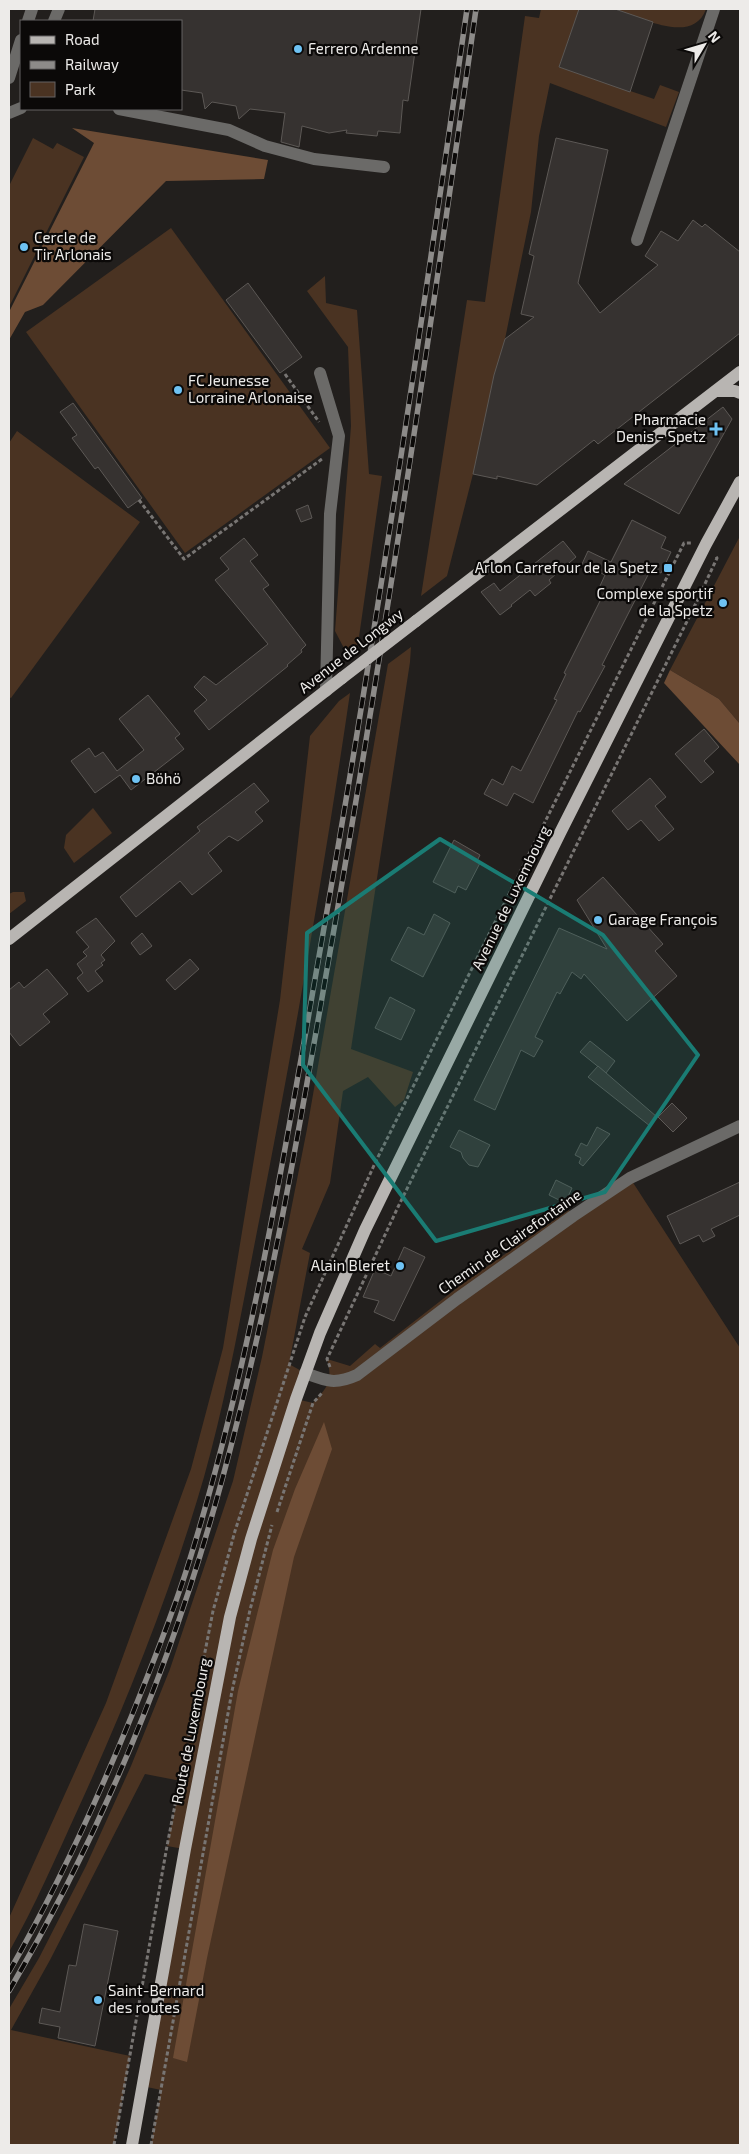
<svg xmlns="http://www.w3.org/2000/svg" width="749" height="2154" font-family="'Exo 2',sans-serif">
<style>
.green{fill:#4a3322}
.forest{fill:#6d4c35}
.building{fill:#363230;stroke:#5c5855}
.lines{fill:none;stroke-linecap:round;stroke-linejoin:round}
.path{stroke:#787573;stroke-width:3;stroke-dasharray:4 2.5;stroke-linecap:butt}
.minor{stroke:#6b6a68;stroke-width:12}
.major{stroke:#b8b5b2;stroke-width:12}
.rail-casing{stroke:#8d8b89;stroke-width:5.5}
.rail{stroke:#0b0908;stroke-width:4;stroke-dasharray:11;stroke-linecap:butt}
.major-bridge{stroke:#b8b5b2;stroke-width:12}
.marked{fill:#1a7c74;fill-opacity:0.2;stroke:#1a7c74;stroke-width:4;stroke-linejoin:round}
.poi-dot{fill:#6ec2f3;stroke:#0b0908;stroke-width:2}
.labels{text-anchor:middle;stroke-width:4.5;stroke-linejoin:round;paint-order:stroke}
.poi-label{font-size:15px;fill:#edebe9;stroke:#0b0908;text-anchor:start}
.street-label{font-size:15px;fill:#edebe9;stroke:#0b0908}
</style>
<rect width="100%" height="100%" fill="#221f1d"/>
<g class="green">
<path d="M541 9H579L559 67 654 99 660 85 679 92 666 127 550 83 539 136 531 212 505 339 473 474 447 576 421 596 467 300 485 302 525 16 539 18Z"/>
<path d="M615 9H706C693 46 640 17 615 9Z"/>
<path d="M33 138 53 149 57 143 84 157 9 307V186Z"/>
<path d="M171 228 330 448 185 553 26 332Z"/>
<path d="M325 276 326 303 357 310 369 474 382 476 358 644 346 652 335 631 351 426 348 347 307 291Z"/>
<path d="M17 431 140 522 11 698 9 697V443Z"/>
<path d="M740 536V724L719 699 670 670Z"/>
<path d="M411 647 410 662 351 1049 413 1072 404 1100 395 1107 368 1077 343 1091 330 1183 302 1249 310 1253 289 1364 305 1373 296 1399 313 1403C328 1387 333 1381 327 1359L350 1366 375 1344 380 1348 466 1281 569 1210 573 1216 630 1178 740 1348V2145H151L161 2090 142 2086 184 1849 167 1846 181 1781 145 1774 50 1960 11 2030 130 2056 114 2145H9V2009L39 1958 86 1866 131 1766 170 1669 233 1481 262 1357 307 1129 388 664Z"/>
<path d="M350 693C325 865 295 1036 262 1206 244 1296 229 1388 204 1477 171 1591 127 1702 78 1809 56 1857 35 1906 9 1952V1918L106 1703 191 1469 223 1348 280 1000 310 736 339 701Z"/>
<path d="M93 808 112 833 74 863 64 848 66 835Z"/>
<path d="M13 892H24L26 901 9 914V894Z"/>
</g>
<g class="forest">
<path d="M72 128 268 160 264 179 166 181 43 305 25 312 9 340V312L94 143Z"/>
<path d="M670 670 719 699 740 724V765L664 683Z"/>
<path d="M324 1422 332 1449 294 1557 207 1958 187 2062 173 2058 238 1691 273 1550 295 1489Z"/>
</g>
<g class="building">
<path d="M95 9H421L408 101 403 100 400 133 378 131 377 136 346 133 347 130 329 133 302 126 299 147 281 142 285 113 250 109 239 119 236 106 212 102 205 109 202 93 181 90V21H93Z"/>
<path d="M579 9H615L653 22 630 92 559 67Z"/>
<path d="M556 138 608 150 578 283 600 313 658 265 645 256 661 231 678 241 693 220 702 227 705 224 740 252V333L598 444 594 440 537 485 497 476V479L473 474 494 375 505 339 534 317 521 314 534 256 529 254Z"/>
<path d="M248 283 302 357 280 373 226 300Z"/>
<path d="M73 403 142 498 128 508 98 467 95 469 72 438 77 435 60 412Z"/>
<path d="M723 407 732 419 679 514 624 484Z"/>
<path d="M308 505 312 518 301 522 296 510Z"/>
<path d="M632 520 666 537 661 548 671 552 661 573 651 569 602 665 605 666 580 712 578 711 533 803 514 793 507 806 484 794 492 779 503 785 512 766 521 771 557 700 554 699 566 674 564 673 606 589 600 586 605 575 582 564 588 551 611 562Z"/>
<path d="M244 538 258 555 250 561 269 585 263 589 306 645 301 650 302 652 287 665 288 666 209 730 194 711 207 700 194 687 204 676 216 685 268 644 215 580 229 569 220 558Z"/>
<path d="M563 541 576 557 549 580 551 583 535 596 530 590 511 605 512 606 500 615 481 592 494 583 500 591Z"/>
<path d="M148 695 180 734 175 738 184 749 131 790 120 775 95 793 71 761 89 748 95 757 103 752 117 771 144 750 119 719Z"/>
<path d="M704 729 719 747 704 761 714 772 701 783 675 754Z"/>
<path d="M650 778 666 797 655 806 674 829 659 841 641 820 628 830 612 811Z"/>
<path d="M254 783 269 801 255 812 263 821 238 841 229 836 208 853 222 871 192 895 180 881 136 917 120 897 200 831 197 827Z"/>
<path d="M454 840 480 855 477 861 480 863 466 890 458 886 455 893 433 882Z"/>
<path d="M603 877 663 944 655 951 677 976 627 1021 584 974 581 979 572 972 560 994 557 992 535 1037 543 1041 534 1057 521 1050 495 1110 474 1100 559 928 607 949 577 900Z"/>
<path d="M434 914 450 923 423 977 391 960 408 927 424 935Z"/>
<path d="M96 918 115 941 101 955 105 960 101 963 103 965 95 971 103 981 88 992 77 978 83 973 77 964 87 956 83 952 89 947 76 932Z"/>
<path d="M142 933 152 946 140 955 131 943Z"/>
<path d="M190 959 199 969 175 990 166 980Z"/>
<path d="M47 969 68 994 43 1014 50 1022 20 1046 9 1032V990L19 982 24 988Z"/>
<path d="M390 997 415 1010 401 1040 375 1028Z"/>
<path d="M590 1041 615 1061 606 1073 580 1052Z"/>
<path d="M598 1066 657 1117 650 1126 588 1077Z"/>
<path d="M672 1103 687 1118 673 1132 658 1117Z"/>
<path d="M597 1127 610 1134 583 1166 579 1163 581 1158 575 1155 581 1143 587 1146Z"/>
<path d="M459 1130 490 1145 478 1167 469 1165 463 1158 461 1152 450 1147Z"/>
<path d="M556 1180 572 1188 565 1203 549 1195Z"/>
<path d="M740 1182V1215L711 1229 715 1236 703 1242 699 1235 680 1244 667 1216Z"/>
<path d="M404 1247 425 1257 394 1321 374 1312 379 1301 363 1297 375 1269 391 1276Z"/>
<path d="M84 1924 118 1931 95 2046 58 2038 60 2027 39 2023 42 2008 60 2012 69 1965 76 1966Z"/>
</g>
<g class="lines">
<g class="path">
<path d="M285 374 319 422"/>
<path d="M139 500 184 559 322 459"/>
<path d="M330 1367 327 1359 398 1207 697 601 717 558 715 555"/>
<path d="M277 1512 313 1403 322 1393"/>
<path d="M114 2145 167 1846 213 1611 235 1531 305 1317 376 1161 684 543H691"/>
<path d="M151 2145 232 1691 250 1610 272 1525"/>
</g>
<g class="minor">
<path d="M28 21 32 9"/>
<path d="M54 21 59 9"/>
<path d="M9 78 21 40"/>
<path d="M119 109 229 130 265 146 314 159 384 167"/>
<path d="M9 113 21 108"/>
<path d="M637 240 714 9"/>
<path d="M320 373 339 436 330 514 326 691"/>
<path d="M305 1373C326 1381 335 1385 357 1375L457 1299 573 1216 630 1178 740 1126"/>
</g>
<g class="major">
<path d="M716 391H735L740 393"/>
<path d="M416 621 740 372"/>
<path d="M9 939 342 678"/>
<path d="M132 2145 185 1849 230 1617 251 1539 296 1399 320 1333 365 1230 560 833 706 544 740 482"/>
</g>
<defs>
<g id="rail">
<path d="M9 1972C56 1890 96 1803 132 1715 152 1665 173 1614 189 1562 251 1364 285 1149 321 945 376 634 422 321 467 9"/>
<path d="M9 1991C102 1832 174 1657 222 1480 271 1301 301 1117 333 935 387 627 432 318 476 9"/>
</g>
</defs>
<use href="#rail" class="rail-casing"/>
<use href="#rail" class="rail"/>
<path class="major-bridge" d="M342 678 416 621"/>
</g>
<path class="marked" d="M440 839 603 935 698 1055 605 1192 436 1241 303 1065 307 933Z"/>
<g class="poi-dot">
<circle cx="298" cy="49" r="5"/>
<circle cx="24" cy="247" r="5"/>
<circle cx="178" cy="390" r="5"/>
<path d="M713.5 421.5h5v5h5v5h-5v5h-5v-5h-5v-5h5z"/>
<rect x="663" y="563" width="10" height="10" rx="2.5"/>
<circle cx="723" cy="603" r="5"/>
<circle cx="136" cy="779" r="5"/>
<circle cx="598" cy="920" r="5"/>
<circle cx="400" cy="1266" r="5"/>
<circle cx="98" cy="2000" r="5"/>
</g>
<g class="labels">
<g class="poi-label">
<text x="308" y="54">Ferrero Ardenne</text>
<text x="34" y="243">Cercle de<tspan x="34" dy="17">Tir Arlonais</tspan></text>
<text x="188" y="386">FC Jeunesse<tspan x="188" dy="17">Lorraine Arlonaise</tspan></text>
<text x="706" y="425" text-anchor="end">Pharmacie<tspan x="706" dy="17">Denis - Spetz</tspan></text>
<text x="658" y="573" text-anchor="end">Arlon Carrefour de la Spetz</text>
<text x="713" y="599" text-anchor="end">Complexe sportif<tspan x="713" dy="17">de la Spetz</tspan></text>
<text x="146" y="784">Böhö</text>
<text x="608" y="925">Garage François</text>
<text x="390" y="1271" text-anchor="end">Alain Bleret</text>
<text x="108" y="1996">Saint-Bernard<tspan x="108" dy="17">des routes</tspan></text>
</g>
<g class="street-label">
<text transform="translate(351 651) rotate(-38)" y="5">Avenue de Longwy</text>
<text transform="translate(511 898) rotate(-64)" y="5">Avenue de Luxembourg</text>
<text transform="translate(510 1242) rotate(-35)" y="5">Chemin de Clairefontaine</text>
<text transform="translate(191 1731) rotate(-79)" y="5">Route de Luxembourg</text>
</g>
</g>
<rect width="749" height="2154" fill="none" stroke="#edebe9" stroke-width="20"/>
<rect x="20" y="20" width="162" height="90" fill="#0b0908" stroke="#656362"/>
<rect x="30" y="36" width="25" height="8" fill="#b8b5b2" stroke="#656362"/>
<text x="65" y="45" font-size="15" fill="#edebe9">Road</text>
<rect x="30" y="61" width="25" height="8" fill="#8d8b89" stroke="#656362"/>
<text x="65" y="70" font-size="15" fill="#edebe9">Railway</text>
<rect x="30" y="82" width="25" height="15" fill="#4a3322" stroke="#656362"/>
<text x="65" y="95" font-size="15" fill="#edebe9">Park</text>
<g transform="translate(704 45) rotate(52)" stroke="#0b0908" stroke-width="4" paint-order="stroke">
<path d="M0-4L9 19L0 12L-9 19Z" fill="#edebe9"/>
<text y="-8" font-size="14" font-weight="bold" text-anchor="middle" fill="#edebe9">N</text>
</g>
</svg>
